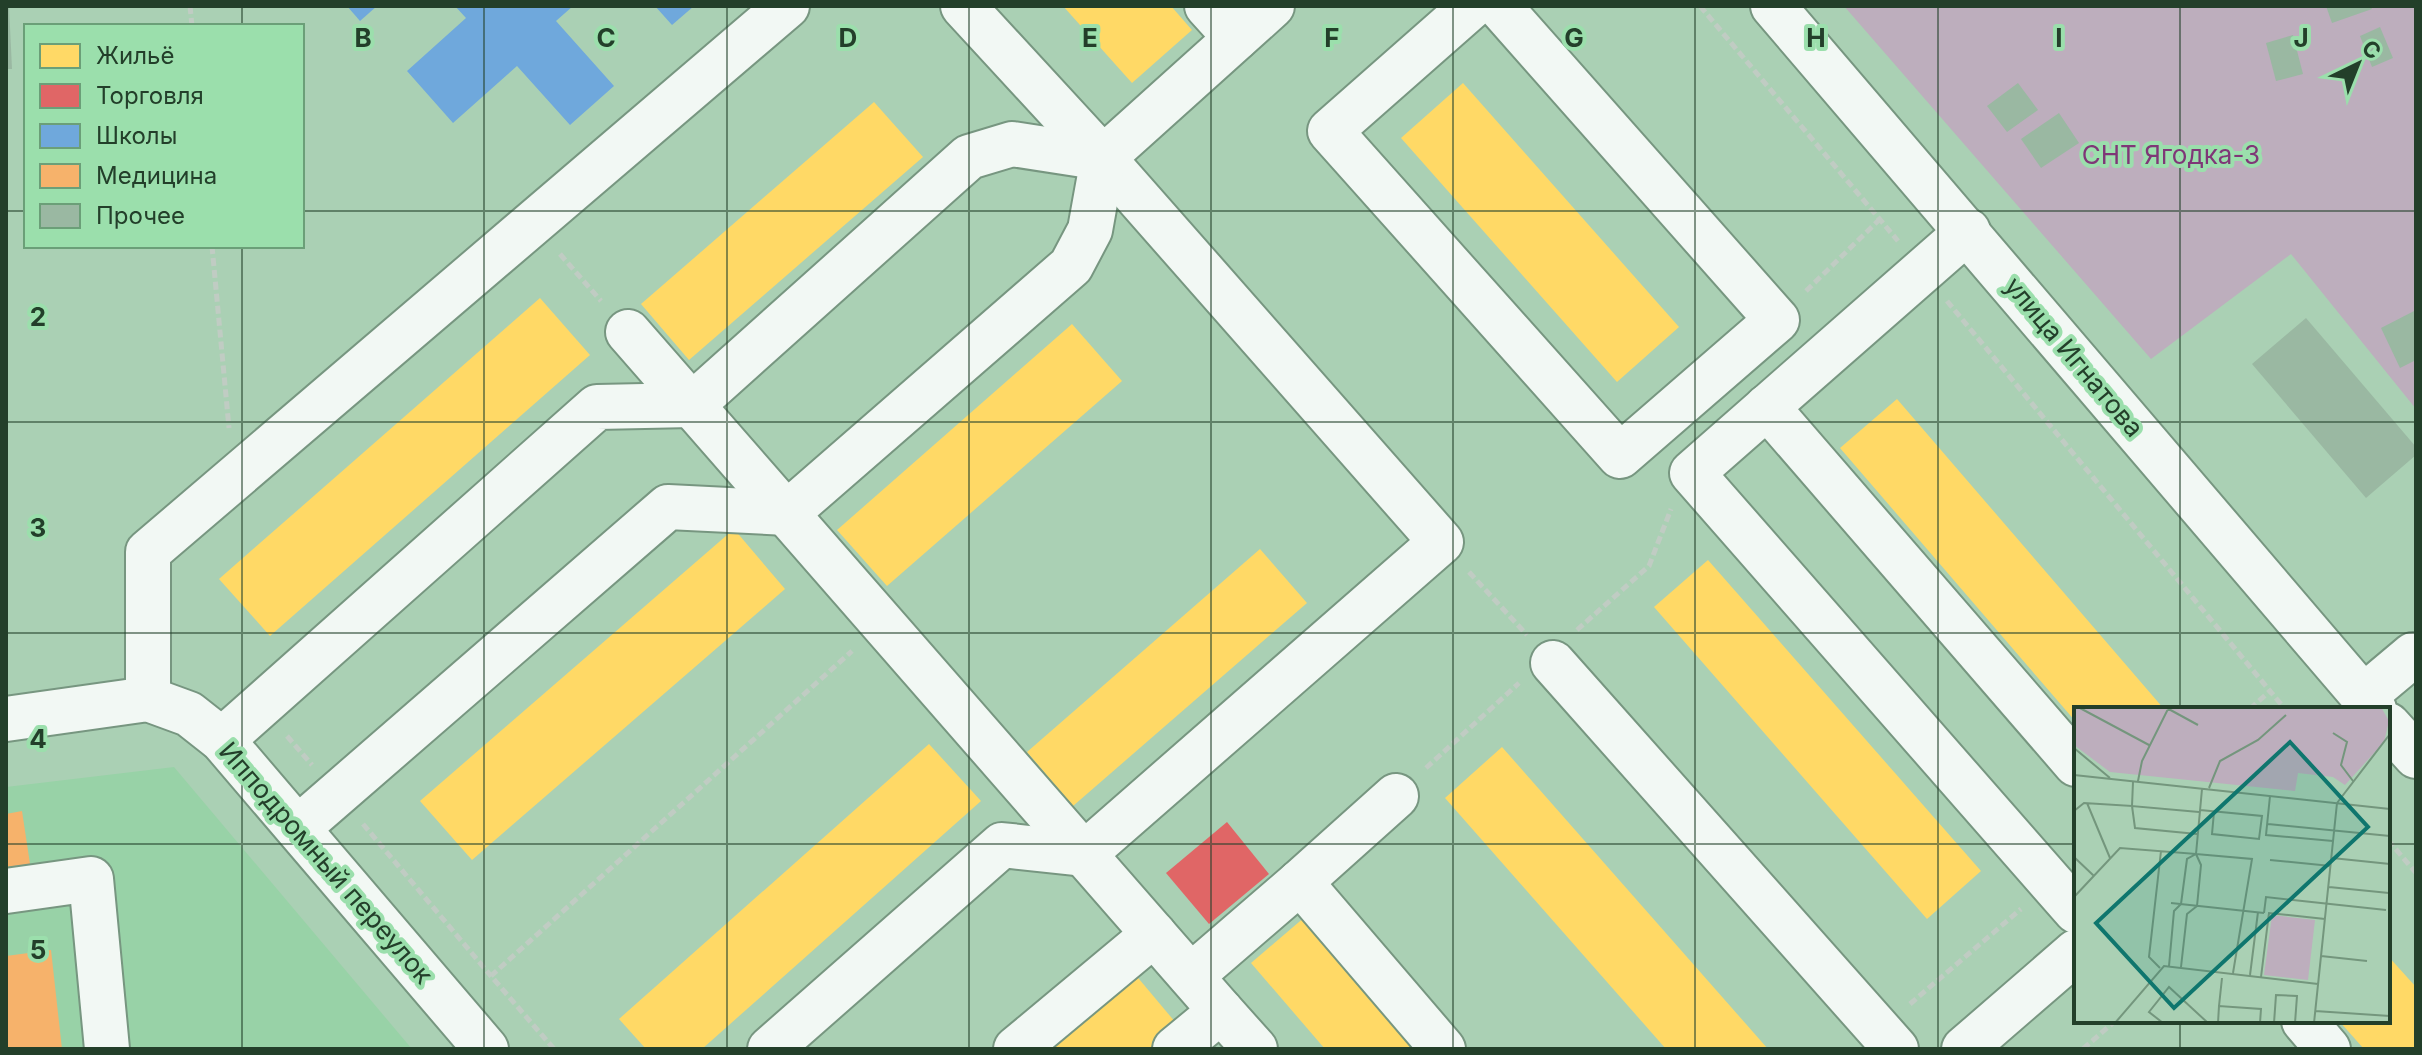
<svg xmlns="http://www.w3.org/2000/svg" width="2422" height="1055" font-family="Inter,sans-serif">
<style>
.built{fill:#98d2a7}
.green{fill:#bdaebd}
.homes{fill:#ffd966}
.shops{fill:#e06666}
.schools{fill:#6fa8dc}
.health{fill:#f6b26b}
.building{fill:#9ab8a2}
.lines{fill:none;stroke-linecap:round;stroke-linejoin:round}
.minor-casing{stroke:#779680;stroke-width:48}
.major-casing{stroke:#779680;stroke-width:48}
.path{stroke:#c0ccc3;stroke-width:5;stroke-dasharray:8 4;stroke-linecap:butt}
.minor{stroke:#f2f8f4;stroke-width:44}
.major{stroke:#f2f8f4;stroke-width:44}
.grid{fill:none;stroke:#233f2a;stroke-width:2;stroke-opacity:0.55}
.labels{text-anchor:middle;stroke-width:8;stroke-linejoin:round;paint-order:stroke}
.park-label{font-size:26px;fill:#7f3777;stroke:#9bdfac}
.street-label{font-size:26px;fill:#233f2a;stroke:#9bdfac}
.inset-road{fill:none;stroke:#74967d;stroke-width:2}
.view{fill:#0f766e;fill-opacity:0.15;stroke:#0f766e;stroke-width:4}
.inset-edge{fill:none;stroke:#233f2a;stroke-width:4}
.grid-label{font-size:26px;text-anchor:middle;font-weight:bold;fill:#233f2a;stroke:#9bdfac;stroke-width:8;stroke-linejoin:round;paint-order:stroke}
</style>
<rect width="100%" height="100%" fill="#aad0b4"/>
<path class="built" d="M174 767 412 1049H6V787Z"/>
<path class="green" d="M1844 6H2416V409L2291 254 2151 359Z"/>
<g class="homes">
<path d="M1063 6H1171L1192 30 1132 83Z"/>
<path d="M1463 83 1679 327 1617 382 1401 138Z"/>
<path d="M874 102 923 157 689 360 641 304Z"/>
<path d="M540 298 590 355 270 636 219 579Z"/>
<path d="M1072 324 1122 381 887 586 837 530Z"/>
<path d="M1897 399 2164 709H2076V722L1840 448Z"/>
<path d="M734 529 785 589 472 860 420 801Z"/>
<path d="M1260 549 1307 603 1073 806 1027 752Z"/>
<path d="M1708 560 1981 871 1927 919 1654 607Z"/>
<path d="M929 744 981 801 702 1049H646L619 1019Z"/>
<path d="M1502 747 1768 1049H1666L1445 798Z"/>
<path d="M1306 916 1421 1049H1325L1251 963Z"/>
<path d="M2388 956 2416 987V1049H2364L2339 1021H2388Z"/>
<path d="M1134 973 1181 1029 1157 1049H1043Z"/>
</g>
<path class="shops" d="M1227 822 1269 874 1209 924 1166 873Z"/>
<g class="schools">
<path d="M347 6H377L360 21Z"/>
<path d="M455 6H573L556 21 614 86 570 125 517 66 453 123 407 71 466 18Z"/>
<path d="M655 6H694L672 25Z"/>
</g>
<g class="health">
<path d="M22 811 30 864 6 867V814Z"/>
<path d="M51 950 62 1049H6V956Z"/>
</g>
<g class="building">
<path d="M6 6H9L12 69H6Z"/>
<path d="M2326 6H2370L2372 9 2332 23Z"/>
<path d="M2380 27 2393 58 2372 67 2360 36Z"/>
<path d="M2293 35 2303 74 2276 81 2266 43Z"/>
<path d="M2018 83 2038 110 2007 132 1987 106Z"/>
<path d="M2059 113 2079 143 2041 168 2021 139Z"/>
<path d="M2416 310V360L2400 368 2381 328Z"/>
<path d="M2306 318 2416 447V455L2366 498 2252 364Z"/>
</g>
<g class="lines">
<defs>
<g id="minor">
<path d="M963 6 1103 158 1272 6"/>
<path d="M1207 6 1236 38"/>
<path d="M1472 6 1330 131 1620 456 1777 320 1499 6"/>
<path d="M1968 231 1692 473 2076 911"/>
<path d="M628 332 1221 1011"/>
<path d="M1767 407 2076 764"/>
<path d="M1553 663 1896 1049"/>
<path d="M2363 697 2413 655H2416"/>
<path d="M148 699V552L787 6"/>
<path d="M6 719 148 699 189 714 222 740 486 1049"/>
<path d="M222 740 597 407 692 405 969 157 1012 144 1103 158 1441 542 1084 854 1002 845 770 1049"/>
<path d="M298 828 668 507 787 513 1071 266 1090 230 1103 158"/>
<path d="M1300 882 1396 796"/>
<path d="M6 891 91 879 107 1049"/>
<path d="M1191 976 1300 882 1443 1049"/>
<path d="M2304 1021 2328 1049"/>
<path d="M1016 1049 1154 934"/>
<path d="M1175 1049 1221 1011 1255 1049"/>
</g>
<g id="major">
<path d="M1773 6 2374 709"/>
<path d="M2388 725 2416 756"/>
<path d="M1964 1049 2076 952"/>
</g>
</defs>
<use href="#minor" class="minor-casing"/>
<use href="#major" class="major-casing"/>
<g class="path">
<path d="M190 6 192 26"/>
<path d="M1700 6 1898 241"/>
<path d="M212 246 229 428"/>
<path d="M560 254 601 301"/>
<path d="M1806 291 1880 219"/>
<path d="M1947 301 2270 691"/>
<path d="M1469 572 1527 635"/>
<path d="M1577 630 1649 566 1671 509"/>
<path d="M2250 709 2270 691 2285 709"/>
<path d="M287 736 312 765"/>
<path d="M1426 768 1519 683"/>
<path d="M363 824 491 976"/>
<path d="M2388 840 2416 873"/>
<path d="M1910 1004 2021 909"/>
<path d="M554 1049 491 976 852 651"/>
<path d="M2083 1049 2115 1021"/>
</g>
<use href="#minor" class="minor"/>
<use href="#major" class="major"/>
</g>
<path class="grid" d="M242 6V26M484 6V1049M727 6V1049M969 6V1049M1211 6V1049M1453 6V1049M1695 6V1049M1938 6V1049M2180 6V709M6 211H26M302 211H2416M242 246V1049M6 422H2416M6 633H2416M6 844H2076M2388 844H2416M2180 1021V1049"/>
<g class="labels">
<g class="park-label">
<text x="2171" y="164">СНТ Ягодка-3</text>
</g>
<g class="street-label">
<text transform="translate(2074 357) rotate(50)" y="9">улица Игнатова</text>
<text transform="translate(326 863) rotate(49)" y="9">Ипподромный переулок</text>
</g>
</g>
<g transform="translate(2074 707)">
<rect width="316" height="316" fill="#aad0b4"/>
<path d="M0 0H307L315 14 310 35 271 78 259 70 224 66 221 84 36 65 0 38ZM198 208 241 213 234 273 190 268Z" fill="#bdaebd"/>
<path class="inset-road" d="M4 0 75 38M91 0 124 18M259 26 273 35 267 58 279 74M0 41 36 71M0 68 316 102M64 74 68 54 95 0M135 81 146 54 184 33 212 8M196 89 192 128 259 134M13 96 36 151M263 96 316 27M126 103 188 109 185 132 138 127 140 105M0 104 10 96 58 99 59 75M194 117 316 129M123 127 61 121 58 99 125 105M0 150 20 169M258 151 316 157M196 153 257 159M255 180 315 186M0 190 46 141 122 147 128 82M97 196 190 206M190 206 192 190 312 203M247 249 293 254M95 259 100 204 107 197 113 152 122 147 178 152 159 266M107 260 113 207 123 199 127 158 122 147M86 261 75 250 87 144M176 268 184 205M187 270 195 206 251 212M145 299 148 271M241 304 316 309M41 316 90 259 244 277M89 316 75 305 95 280 134 316M144 316 145 299 187 302 186 316M200 316 202 288 223 289 221 316M240 316 263 96"/>
<path class="view" d="M216 35 294 120 100 301 22 216Z"/>
<rect width="316" height="316" class="inset-edge"/>
</g>
<g class="grid-label">
<text x="363" y="47">B</text>
<text x="606" y="47">C</text>
<text x="848" y="47">D</text>
<text x="1090" y="47">E</text>
<text x="1332" y="47">F</text>
<text x="1574" y="47">G</text>
<text x="1816" y="47">H</text>
<text x="2059" y="47">I</text>
<text x="2301" y="47">J</text>
<text x="38" y="326">2</text>
<text x="38" y="537">3</text>
<text x="38" y="748">4</text>
<text x="38" y="959">5</text>
</g>
<rect width="2422" height="1055" fill="none" stroke="#233f2a" stroke-width="16"/>
<rect x="24" y="24" width="280" height="224" fill="#9bdfac" stroke="#6b9f78" stroke-width="2"/>
<rect x="40" y="44" width="40" height="24" fill="#ffd966" stroke="#6b9f78" stroke-width="2"/>
<text x="96" y="64" font-size="24" fill="#233f2a">Жильё</text>
<rect x="40" y="84" width="40" height="24" fill="#e06666" stroke="#6b9f78" stroke-width="2"/>
<text x="96" y="104" font-size="24" fill="#233f2a">Торговля</text>
<rect x="40" y="124" width="40" height="24" fill="#6fa8dc" stroke="#6b9f78" stroke-width="2"/>
<text x="96" y="144" font-size="24" fill="#233f2a">Школы</text>
<rect x="40" y="164" width="40" height="24" fill="#f6b26b" stroke="#6b9f78" stroke-width="2"/>
<text x="96" y="184" font-size="24" fill="#233f2a">Медицина</text>
<rect x="40" y="204" width="40" height="24" fill="#9ab8a2" stroke="#6b9f78" stroke-width="2"/>
<text x="96" y="224" font-size="24" fill="#233f2a">Прочее</text>
<g transform="translate(2358 64) rotate(43)" stroke="#9bdfac" stroke-width="6" paint-order="stroke">
<path d="M0-6L14 30L0 20L-14 30Z" fill="#233f2a"/>
<text y="-12" font-size="22" font-weight="bold" text-anchor="middle" fill="#233f2a">С</text>
</g>
</svg>
